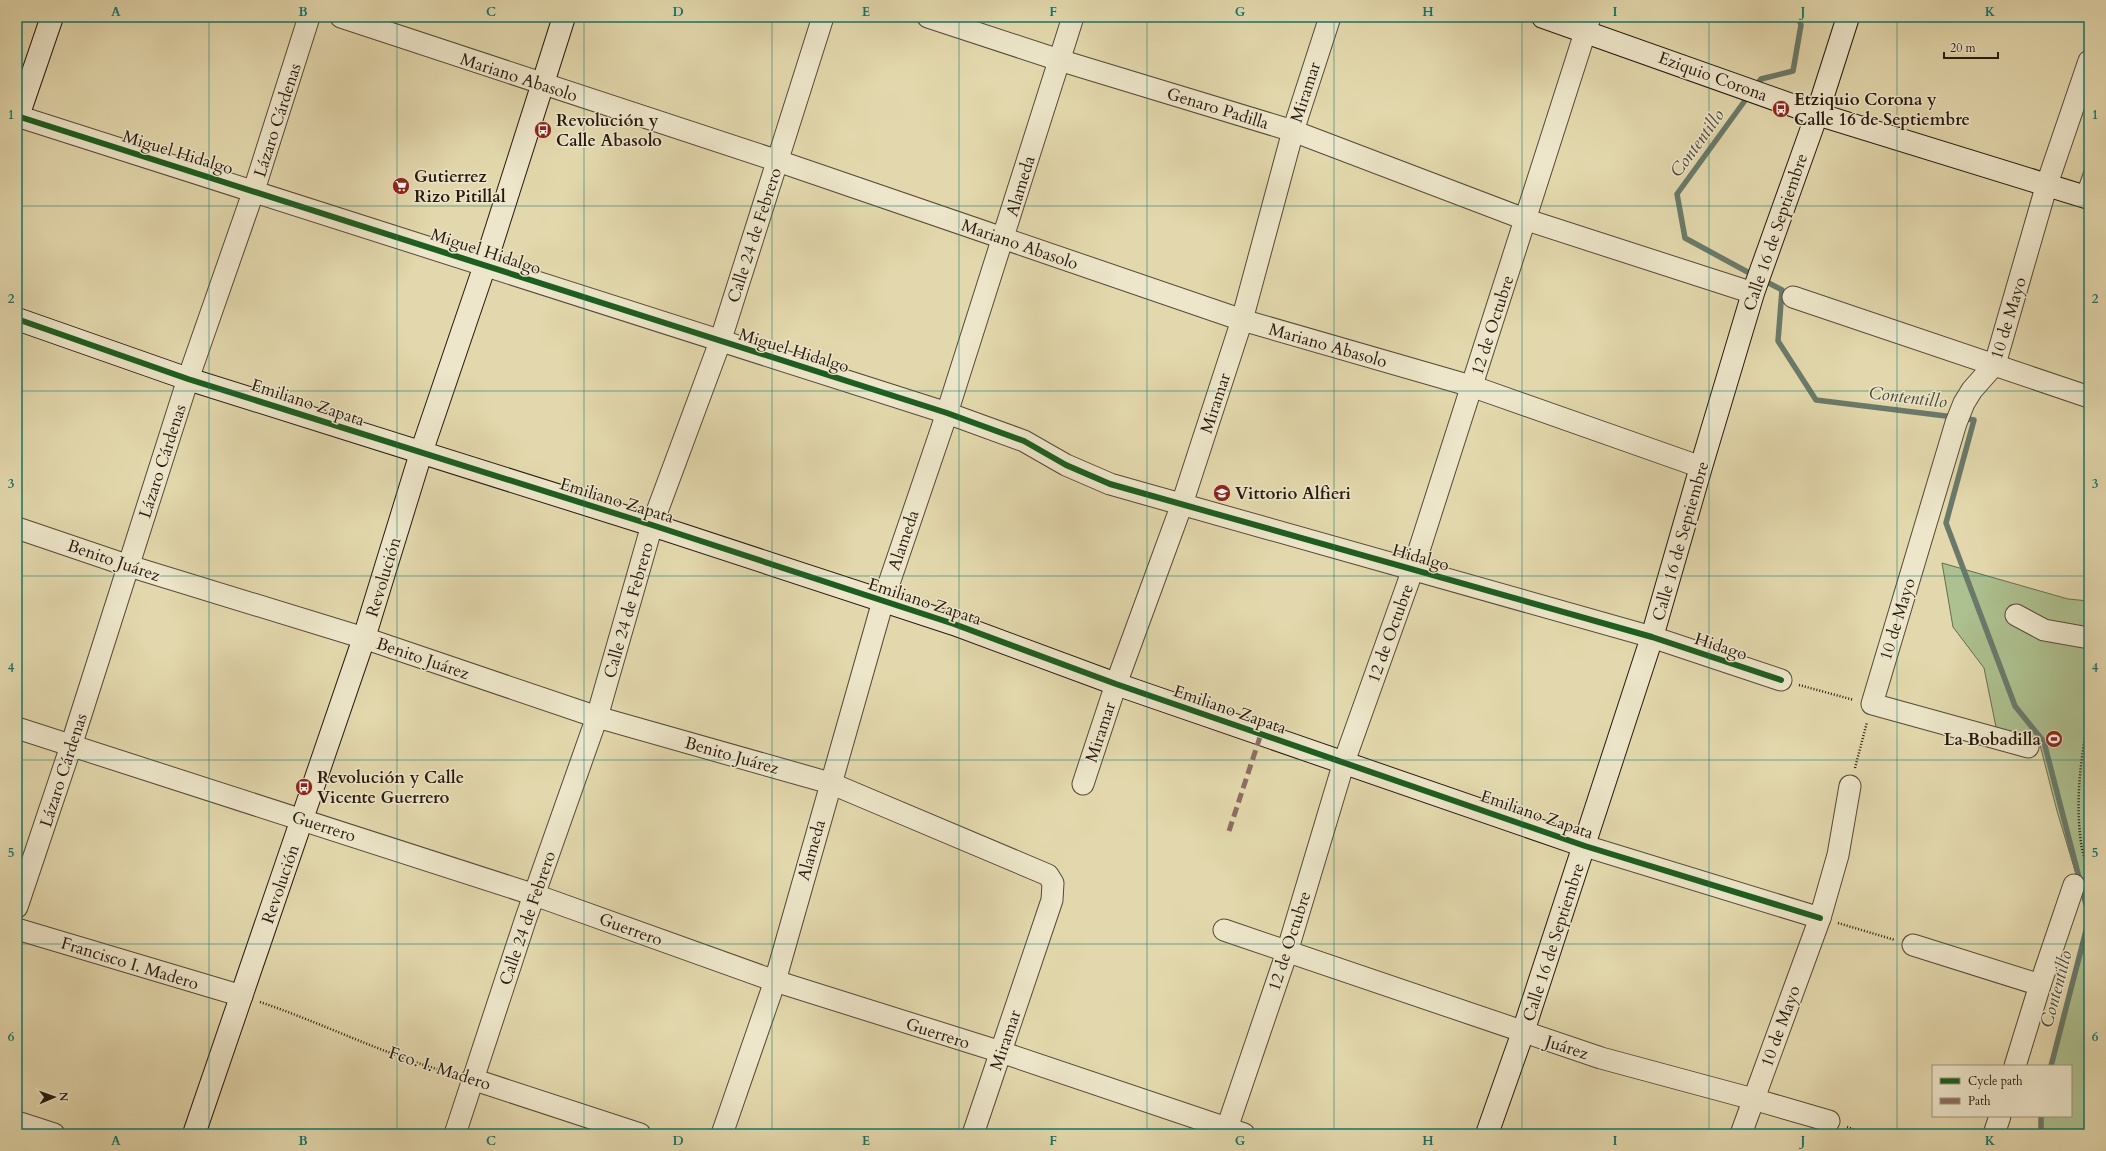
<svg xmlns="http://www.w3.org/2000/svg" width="2106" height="1151" font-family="Cardo,serif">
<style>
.green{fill:#adc08f;stroke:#6a6c4f}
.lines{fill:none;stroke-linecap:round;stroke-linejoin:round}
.stream{stroke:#6a7a6a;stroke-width:5.5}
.lane-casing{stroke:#574936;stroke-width:12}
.street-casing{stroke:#574936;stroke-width:23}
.secondary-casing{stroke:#28190f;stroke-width:24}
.path{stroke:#28190f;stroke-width:2.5;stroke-dasharray:1 2;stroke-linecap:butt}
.lane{stroke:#ede6ca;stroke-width:10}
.street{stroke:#ede6ca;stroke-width:21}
.secondary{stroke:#ede6ca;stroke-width:22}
.quiet{stroke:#8d6e63;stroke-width:5;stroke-dasharray:10 5;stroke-linecap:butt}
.cycleway-casing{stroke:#ede6ca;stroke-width:8}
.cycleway{stroke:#1b5e20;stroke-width:6}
.grid{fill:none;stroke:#0f766e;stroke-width:1;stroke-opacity:0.55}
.labels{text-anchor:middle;stroke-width:3;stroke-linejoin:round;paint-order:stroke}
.street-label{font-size:17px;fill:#28190f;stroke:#ede6ca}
.poi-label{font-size:17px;font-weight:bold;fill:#28190f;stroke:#ede6ca;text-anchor:start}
.water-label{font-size:18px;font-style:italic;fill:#49493c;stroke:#ede6ca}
.neatline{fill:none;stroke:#0f766e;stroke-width:1.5}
.grid-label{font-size:13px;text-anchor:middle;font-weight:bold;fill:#0f766e}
</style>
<rect width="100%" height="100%" fill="#e3d8ad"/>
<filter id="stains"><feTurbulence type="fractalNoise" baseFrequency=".005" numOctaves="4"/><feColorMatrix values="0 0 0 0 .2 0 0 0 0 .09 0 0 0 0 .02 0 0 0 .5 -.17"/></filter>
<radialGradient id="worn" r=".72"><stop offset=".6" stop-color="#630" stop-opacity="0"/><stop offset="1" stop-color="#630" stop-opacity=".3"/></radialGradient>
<g class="green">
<path d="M1942 563 2068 599 2089 601V917L2057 811 2040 745 1997 732 1984 668 1953 627Z"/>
<path d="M2089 919V1134H2041V1116H2071V1066H2051Z"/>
</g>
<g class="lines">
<g class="stream">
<path d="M1754 88 1761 79 1793 71 1801 25 1798 17"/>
<path d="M1749 95 1677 194 1685 238 1755 276"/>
<path d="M1763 280 1782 290 1778 341 1816 400 1954 417"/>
<path d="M1962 418 1974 420 1946 523 2015 706 2044 742 2089 916"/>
<path d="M2051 1066 2089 919"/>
<path d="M2041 1134V1116"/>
</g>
<defs>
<path id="lane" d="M2081 196 2089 173"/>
<g id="street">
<path d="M341 17 778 161 1242 320 1471 386 1701 467"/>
<path d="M928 17 1059 60 1293 131 1527 220 1753 293"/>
<path d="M17 116 947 413 1024 441 1066 465 1110 484 1652 637 1781 680"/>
<path d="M1793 297 2089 397"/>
<path d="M17 528 129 566 364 638 597 717 830 783 1048 875 1053 883 1052 900 973 1134"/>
<path d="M2016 615 2044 630 2089 638"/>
<path d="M17 728 535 895 775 981 1001 1052 1244 1134"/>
<path d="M2028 747 1872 704 1956 423 1964 403 1972 390 1995 364 2047 184 2089 61"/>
<path d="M1083 784 1116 684 1182 504 1242 320 1293 131 1330 17"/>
<path d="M1585 846 1820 918"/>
<path d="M17 907 71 746 188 379 254 190 309 17"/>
<path d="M17 929 242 996"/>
<path d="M1224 930 1601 1058 1753 1099 1829 1121"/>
<path d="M1913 945 2040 985"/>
<path d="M2015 1066 2040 985 2074 885"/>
<path d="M472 1079 640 1134"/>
<path d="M17 1122 54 1134"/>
<path d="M455 1134 526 918 597 717 652 525 720 342 823 17"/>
<path d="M722 1134 775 981 883 601 947 413 1073 17"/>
<path d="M1225 1134 1287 952 1344 762 1413 569 1590 17"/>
<path d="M1741 1134 1820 918 1838 855 1850 786"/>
<path d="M1994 1134 2000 1116"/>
</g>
<g id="secondary">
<path d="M1543 17 1817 114 2089 198"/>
<path d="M17 119 52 17"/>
<path d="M17 319 188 379 652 525 954 624 1116 684 1585 846"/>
<path d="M194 1134 364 638 421 453 485 265 564 17"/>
<path d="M1487 1134 1523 1032 1652 637 1701 467 1753 293 1817 114 1848 17"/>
</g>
</defs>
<use href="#lane" class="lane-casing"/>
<use href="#street" class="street-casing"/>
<use href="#secondary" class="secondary-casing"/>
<g class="path">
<path d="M1799 685 1854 700"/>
<path d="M2089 715C2081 757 2075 799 2081 843 2082 852 2086 862 2089 872"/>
<path d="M1855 768 1867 722"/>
<path d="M1838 923 1895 940"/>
<path d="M260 1002C325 1024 387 1056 454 1074"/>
<path d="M1847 1127 1867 1134"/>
</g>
<use href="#lane" class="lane"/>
<use href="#street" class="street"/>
<use href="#secondary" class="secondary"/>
<path class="quiet" d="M1229 831 1261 734"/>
<defs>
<g id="cycleway">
<path d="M17 116 947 413 1024 441 1066 465 1110 484 1652 637 1781 680"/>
<path d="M17 319 188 379 652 525 954 624 1116 684 1585 846 1820 918"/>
</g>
</defs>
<use href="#cycleway" class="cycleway-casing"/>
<use href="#cycleway" class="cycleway"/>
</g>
<path class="grid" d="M209 17V1134M397 17V1134M584 17V1134M772 17V1134M959 17V1134M1147 17V1134M1334 17V1134M1522 17V1134M1709 17V1134M1897 17V1134M17 206H2089M17 391H2089M17 576H2089M17 760H2089M17 944H2089"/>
<defs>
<symbol id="bus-disc" viewBox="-11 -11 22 22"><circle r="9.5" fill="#8f2418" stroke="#ede6ca"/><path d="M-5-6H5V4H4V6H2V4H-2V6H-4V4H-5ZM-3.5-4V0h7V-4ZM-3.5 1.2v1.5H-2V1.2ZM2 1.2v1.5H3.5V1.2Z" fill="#fff"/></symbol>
<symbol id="supermarket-disc" viewBox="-11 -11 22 22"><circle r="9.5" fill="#8f2418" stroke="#ede6ca"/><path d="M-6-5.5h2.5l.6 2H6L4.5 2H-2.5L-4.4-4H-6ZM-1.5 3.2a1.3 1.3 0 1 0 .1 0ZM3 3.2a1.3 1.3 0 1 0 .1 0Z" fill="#fff"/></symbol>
<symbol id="school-disc" viewBox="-11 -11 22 22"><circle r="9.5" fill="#8f2418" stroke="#ede6ca"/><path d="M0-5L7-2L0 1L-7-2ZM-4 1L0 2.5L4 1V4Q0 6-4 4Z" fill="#fff"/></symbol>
<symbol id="stadium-disc" viewBox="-11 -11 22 22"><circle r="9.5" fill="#8f2418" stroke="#ede6ca"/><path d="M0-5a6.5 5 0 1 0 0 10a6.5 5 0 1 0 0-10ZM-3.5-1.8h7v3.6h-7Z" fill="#fff"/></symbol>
</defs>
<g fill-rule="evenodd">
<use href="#bus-disc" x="1771" y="99" width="20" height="20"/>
<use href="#bus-disc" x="533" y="120" width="20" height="20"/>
<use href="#supermarket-disc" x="391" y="176" width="20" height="20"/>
<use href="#school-disc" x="1212" y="483" width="20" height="20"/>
<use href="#stadium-disc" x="2044" y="729" width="20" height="20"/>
<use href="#bus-disc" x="294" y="777" width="20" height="20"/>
</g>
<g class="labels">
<g class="street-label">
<text transform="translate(1713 76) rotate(20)" y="6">Eziquio Corona</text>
<text transform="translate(519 77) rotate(18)" y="6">Mariano Abasolo</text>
<text transform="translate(1305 92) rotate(-72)" y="6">Miramar</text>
<text transform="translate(1218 108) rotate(17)" y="6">Genaro Padilla</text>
<text transform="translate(277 120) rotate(-72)" y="6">Lázaro Cárdenas</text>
<text transform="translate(178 152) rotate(17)" y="6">Miguel Hidalgo</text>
<text transform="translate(1020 186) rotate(-73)" y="6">Alameda</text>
<text transform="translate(1775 232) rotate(-71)" y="6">Calle 16 de Septiembre</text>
<text transform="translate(754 235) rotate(-72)" y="6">Calle 24 de Febrero</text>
<text transform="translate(1020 244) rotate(19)" y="6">Mariano Abasolo</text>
<text transform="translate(486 251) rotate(18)" y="6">Miguel Hidalgo</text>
<text transform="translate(2008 318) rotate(-73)" y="6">10 de Mayo</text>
<text transform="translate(1492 325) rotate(-72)" y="6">12 de Octubre</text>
<text transform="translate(1328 345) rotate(16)" y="6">Mariano Abasolo</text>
<text transform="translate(794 350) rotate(17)" y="6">Miguel Hidalgo</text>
<text transform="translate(308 402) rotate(18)" y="6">Emiliano Zapata</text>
<text transform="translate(1215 403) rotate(-72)" y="6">Miramar</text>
<text transform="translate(162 461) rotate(-72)" y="6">Lázaro Cárdenas</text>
<text transform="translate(617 500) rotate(17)" y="6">Emiliano Zapata</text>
<text transform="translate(903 540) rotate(-71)" y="6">Alameda</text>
<text transform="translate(1680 541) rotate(-74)" y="6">Calle 16 de Septiembre</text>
<text transform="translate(1421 557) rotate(16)" y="6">Hidalgo</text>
<text transform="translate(114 560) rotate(19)" y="6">Benito Juárez</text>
<text transform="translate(383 577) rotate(-73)" y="6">Revolución</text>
<text transform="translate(925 601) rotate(18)" y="6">Emiliano Zapata</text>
<text transform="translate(628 610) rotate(-74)" y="6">Calle 24 de Febrero</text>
<text transform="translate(1897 619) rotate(-73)" y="6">10 de Mayo</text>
<text transform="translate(1390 633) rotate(-70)" y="6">12 de Octubre</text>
<text transform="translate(1721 646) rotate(18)" y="6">Hidago</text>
<text transform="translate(423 658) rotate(19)" y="6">Benito Juárez</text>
<text transform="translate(1230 709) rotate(19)" y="6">Emiliano Zapata</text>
<text transform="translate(1100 732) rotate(-72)" y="6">Miramar</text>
<text transform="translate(732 755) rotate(16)" y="6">Benito Juárez</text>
<text transform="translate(63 770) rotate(-72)" y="6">Lázaro Cárdenas</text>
<text transform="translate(1537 814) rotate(19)" y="6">Emiliano Zapata</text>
<text transform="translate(324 826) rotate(18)" y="6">Guerrero</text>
<text transform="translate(811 850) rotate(-74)" y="6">Alameda</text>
<text transform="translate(280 884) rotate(-71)" y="6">Revolución</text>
<text transform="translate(527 918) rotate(-71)" y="6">Calle 24 de Febrero</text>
<text transform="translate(631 929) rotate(20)" y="6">Guerrero</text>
<text transform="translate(1289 941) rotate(-72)" y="6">12 de Octubre</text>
<text transform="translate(1553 942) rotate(-72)" y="6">Calle 16 de Septiembre</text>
<text transform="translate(130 963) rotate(17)" y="6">Francisco I. Madero</text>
<text transform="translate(1780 1026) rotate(-70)" y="6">10 de Mayo</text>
<text transform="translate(938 1033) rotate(18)" y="6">Guerrero</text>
<text transform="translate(1005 1040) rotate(-71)" y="6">Miramar</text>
<text transform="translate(1567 1047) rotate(18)" y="6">Juárez</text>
<text transform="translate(440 1068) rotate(18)" y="6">Fco. I. Madero</text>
</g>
<g class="poi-label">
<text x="1794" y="105">Etziquio Corona y<tspan x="1794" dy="20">Calle 16 de Septiembre</tspan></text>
<text x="556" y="126">Revolución y<tspan x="556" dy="20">Calle Abasolo</tspan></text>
<text x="414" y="182">Gutierrez<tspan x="414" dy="20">Rizo Pitillal</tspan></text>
<text x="1235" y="499">Vittorio Alfieri</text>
<text x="2041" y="745" text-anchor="end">La Bobadilla</text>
<text x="317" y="783">Revolución y Calle<tspan x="317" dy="20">Vicente Guerrero</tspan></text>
</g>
<g class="water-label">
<text transform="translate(1697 143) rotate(-54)" y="6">Contentillo</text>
<text transform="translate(1908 397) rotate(7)" y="6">Contentillo</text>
<text transform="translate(2056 989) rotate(-75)" y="6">Contentillo</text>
</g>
</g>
<rect width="2106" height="1151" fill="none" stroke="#e3d8ad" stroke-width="44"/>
<rect x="1932" y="1065" width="140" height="52" fill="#ede6ca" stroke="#9e947f"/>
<rect x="1940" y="1078" width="20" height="6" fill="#1b5e20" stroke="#9e947f"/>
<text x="1968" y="1085" font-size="12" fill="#28190f">Cycle path</text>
<rect x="1940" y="1098" width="20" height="6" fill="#8d6e63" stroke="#9e947f"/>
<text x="1968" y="1105" font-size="12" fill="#28190f">Path</text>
<g transform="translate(54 1097) rotate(88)" stroke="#ede6ca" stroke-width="3" paint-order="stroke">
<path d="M0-3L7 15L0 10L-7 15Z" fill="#28190f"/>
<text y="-6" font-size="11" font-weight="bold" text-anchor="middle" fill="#28190f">N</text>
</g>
<path d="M1944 52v6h54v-6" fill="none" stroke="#28190f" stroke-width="2"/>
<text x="1950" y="52" font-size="12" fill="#28190f" stroke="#ede6ca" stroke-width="3" paint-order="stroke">20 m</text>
<rect x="22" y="22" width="2062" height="1107" class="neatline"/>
<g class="grid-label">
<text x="116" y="16">A</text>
<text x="303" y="16">B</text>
<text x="491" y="16">C</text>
<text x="678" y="16">D</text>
<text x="866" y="16">E</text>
<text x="1053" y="16">F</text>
<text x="1240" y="16">G</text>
<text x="1428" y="16">H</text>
<text x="1615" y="16">I</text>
<text x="1803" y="16">J</text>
<text x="1990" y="16">K</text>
<text x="11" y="119">1</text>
<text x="2095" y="119">1</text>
<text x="11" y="303">2</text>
<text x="2095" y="303">2</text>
<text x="11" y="488">3</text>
<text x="2095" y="488">3</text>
<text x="11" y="672">4</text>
<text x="2095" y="672">4</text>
<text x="11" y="857">5</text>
<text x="2095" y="857">5</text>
<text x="11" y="1041">6</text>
<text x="2095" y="1041">6</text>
<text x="116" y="1145">A</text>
<text x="303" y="1145">B</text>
<text x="491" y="1145">C</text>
<text x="678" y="1145">D</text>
<text x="866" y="1145">E</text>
<text x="1053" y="1145">F</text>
<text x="1240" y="1145">G</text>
<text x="1428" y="1145">H</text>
<text x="1615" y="1145">I</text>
<text x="1803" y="1145">J</text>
<text x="1990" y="1145">K</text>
</g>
<rect width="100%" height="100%" filter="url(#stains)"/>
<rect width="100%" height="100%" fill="url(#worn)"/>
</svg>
